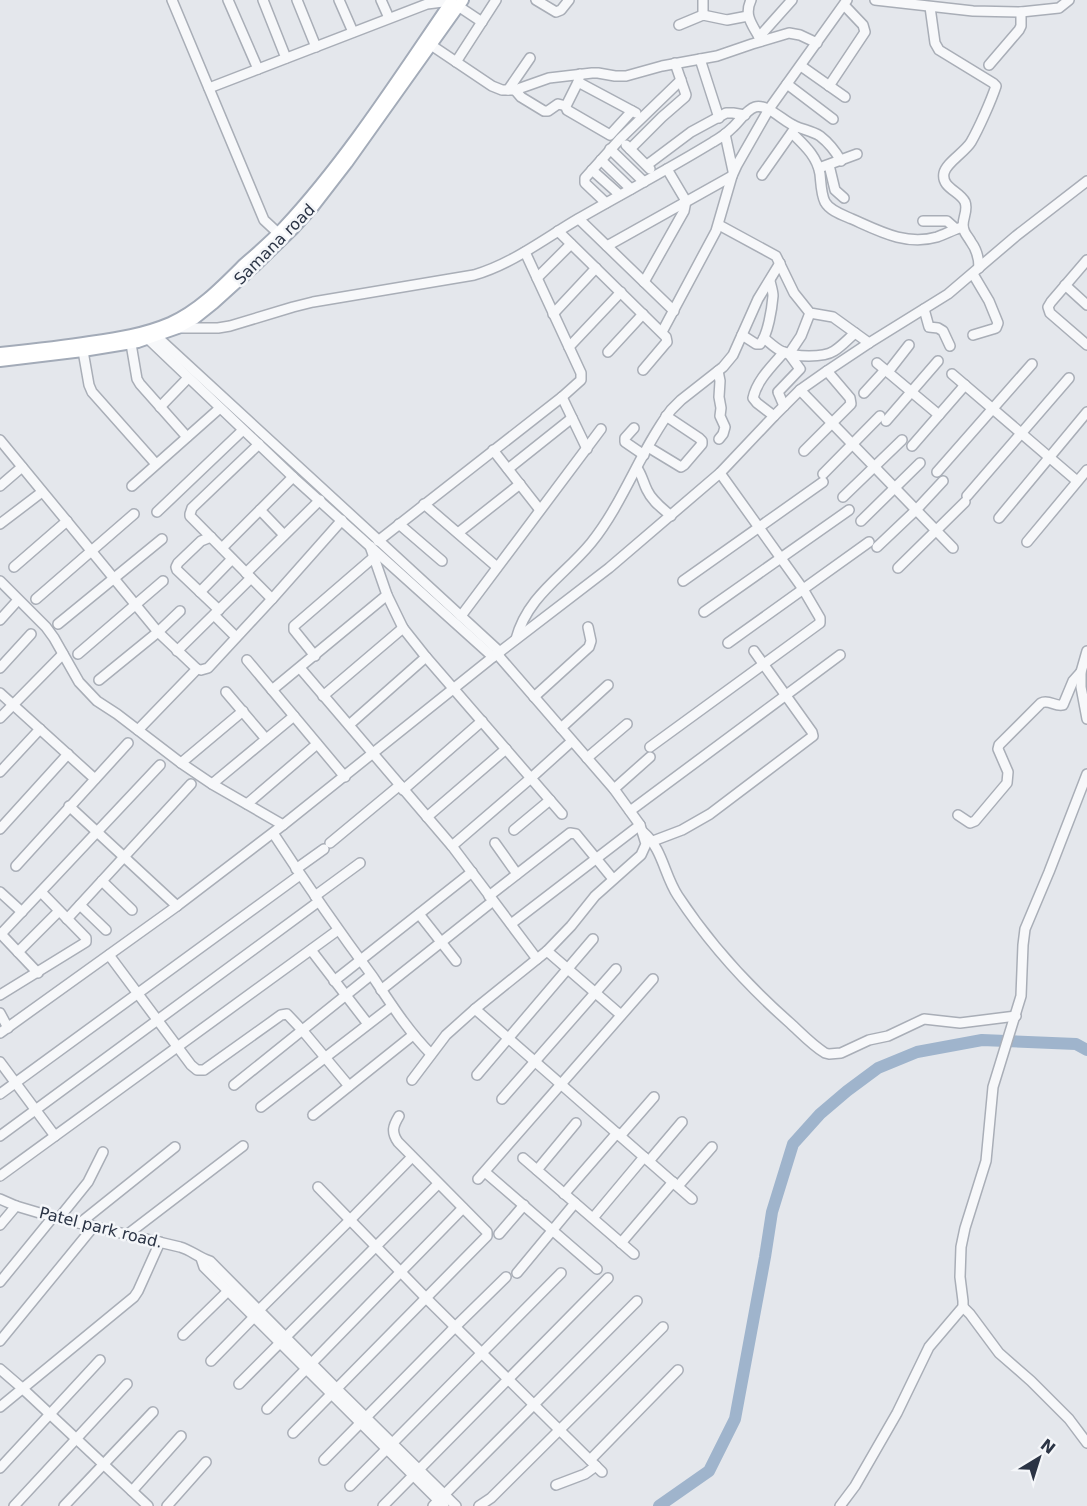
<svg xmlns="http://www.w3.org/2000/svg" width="1087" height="1506" font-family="'DejaVu Sans',sans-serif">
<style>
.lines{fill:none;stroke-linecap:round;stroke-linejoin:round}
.river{stroke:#9fb4cc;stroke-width:12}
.minor-casing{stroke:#a9aeb7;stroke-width:12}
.major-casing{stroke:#a3abb8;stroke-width:14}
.minor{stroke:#f7f8fa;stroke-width:9}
.major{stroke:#fff;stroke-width:10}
.labels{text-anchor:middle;stroke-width:5;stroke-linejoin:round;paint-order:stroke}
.street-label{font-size:16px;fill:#2b3445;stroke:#f4f6f9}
</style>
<rect width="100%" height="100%" fill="#e4e7ec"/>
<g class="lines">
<path class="river" d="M659 1506 709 1471 735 1419 765 1257 772 1212 793 1144 820 1114 847 1091 878 1068 917 1052 982 1040 1076 1044 1087 1050"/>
<defs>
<g id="minor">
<path d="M172 0 264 220 278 233"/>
<path d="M228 0 258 69"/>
<path d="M263 0 286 58"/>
<path d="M297 0 316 47"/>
<path d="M339 0 353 32"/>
<path d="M381 0 389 18"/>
<path d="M536 0 556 12 561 10 569 0"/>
<path d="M703 0V15"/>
<path d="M751 0C743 17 754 26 761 41"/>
<path d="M875 0 973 11 1021 12 1059 8 1069 0"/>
<path d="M458 6 482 22"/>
<path d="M930 7 935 43 939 50 993 83 996 86C991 101 979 128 971 142 965 152 946 163 944 173 941 188 960 191 965 202 969 212 960 221 964 230 965 234 969 238 971 242 977 250 979 258 979 268"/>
<path d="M679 25 703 15 727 20 748 16"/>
<path d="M759 37 792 0"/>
<path d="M431 45 492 86 502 90H515L549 78 592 73H598L615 76H626L662 66 717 56 752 44 789 33 800 35 817 43"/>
<path d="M700 59 719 118"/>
<path d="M456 62 496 0"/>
<path d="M989 65 1019 30 1021 26V12"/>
<path d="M801 66 845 97"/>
<path d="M580 74 578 82 566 106 567 110 610 135 632 111"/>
<path d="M578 82 636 113"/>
<path d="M787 84 833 119"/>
<path d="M829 86 865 32 863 25 844 5"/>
<path d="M209 88 427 4 451 1"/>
<path d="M508 90 530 58"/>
<path d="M515 90 521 97 544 111H548L558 104 566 106"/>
<path d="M792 133C804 145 817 156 820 174 821 183 821 194 825 202 830 211 843 215 852 219 879 231 906 246 937 237 946 234 954 229 963 227"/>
<path d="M725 134 733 171"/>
<path d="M626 145 650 169"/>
<path d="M610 149 644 182"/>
<path d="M630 149 662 117 685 97 686 95 675 63"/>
<path d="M601 160 631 189"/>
<path d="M647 165 691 132 726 113H733L745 115"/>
<path d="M829 165 835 190 844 198"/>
<path d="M819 168 857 154"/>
<path d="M592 170 620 195"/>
<path d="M762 175 795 128"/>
<path d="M606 203 585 183V178L620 139 681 80"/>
<path d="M579 219 674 311"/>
<path d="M923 221H947L956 229"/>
<path d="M719 225 776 256 794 293 810 313 833 317 869 343"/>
<path d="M558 231 666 337 667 342 665 344 643 370"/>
<path d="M607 246 732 176"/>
<path d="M1087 260 1051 302 1048 307 1050 313 1087 345"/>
<path d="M973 274 989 301 998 323 996 328 993 329 973 335"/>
<path d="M537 278 571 244"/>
<path d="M644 282 684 211 686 201 667 169"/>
<path d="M1065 285 1087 305"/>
<path d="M924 309 929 327 938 328 943 331 950 346"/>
<path d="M553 314 596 268"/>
<path d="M179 328H218L230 326 293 307 313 302 474 275C512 264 544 239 578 219 623 193 669 169 713 142 720 138 726 134 732 128 739 122 746 110 755 107 767 103 784 122 795 126 804 130 812 131 820 136 829 143 836 152 841 161"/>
<path d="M152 332 500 652"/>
<path d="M662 332 716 231 732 176 737 165 769 109 847 0"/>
<path d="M144 335 293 477 493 657"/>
<path d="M742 335 756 344H760C768 335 772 308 773 296 773 291 771 286 770 281"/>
<path d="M130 338 137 379 140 384 187 437"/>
<path d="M764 338C770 343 776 349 783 352 795 357 823 358 834 351 842 346 848 339 855 333"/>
<path d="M569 347 621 292"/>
<path d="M83 351 89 385 92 392 156 464"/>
<path d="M608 352 643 314"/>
<path d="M877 363 939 415"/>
<path d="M718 371 720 381 719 397 721 408 720 416 725 427 723 434 719 439"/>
<path d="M888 372 909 345"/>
<path d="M952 374 1077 481"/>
<path d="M800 390 953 548"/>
<path d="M864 393 885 370"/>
<path d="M562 397 587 449"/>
<path d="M784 406 778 392 800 369 789 354 801 336 810 313"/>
<path d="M160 407 188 378"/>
<path d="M774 416 757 403 753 398C757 380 772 366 784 352"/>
<path d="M886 421 938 361"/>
<path d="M634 428 625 438V442L644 455"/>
<path d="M0 440 158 632 197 669 201 670 208 668 272 599 342 520"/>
<path d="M259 444 192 508 190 514V516L272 599"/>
<path d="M912 446 965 385"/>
<path d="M648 447 681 467 684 465 702 444V441L699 438 666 416"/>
<path d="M493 450 540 510"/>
<path d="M804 451 851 404 850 398 827 371"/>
<path d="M637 468C642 475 643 482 647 490 652 501 662 508 671 516"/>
<path d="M508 469 572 418"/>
<path d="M937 472 1032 364"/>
<path d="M823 474 880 416"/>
<path d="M0 486 22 467"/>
<path d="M132 486 220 408"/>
<path d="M967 496 1069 378"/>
<path d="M843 497 902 440"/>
<path d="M424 504 497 567"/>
<path d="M260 510 284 535"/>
<path d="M157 512 243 430"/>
<path d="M999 518 1087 412"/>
<path d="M861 521 920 463"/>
<path d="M0 524 42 492"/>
<path d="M399 524 442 561"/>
<path d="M458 533 520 484"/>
<path d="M211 537 201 541 178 563 176 567 177 570 219 610"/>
<path d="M378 541 562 397 581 380V373L525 252"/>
<path d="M1027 542 1087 470"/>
<path d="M370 546 387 595 403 628 426 657 562 814"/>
<path d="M877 547 916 510 943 481"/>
<path d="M222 548 293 477"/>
<path d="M14 567 67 521"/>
<path d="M898 568 965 502"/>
<path d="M246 573 320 500"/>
<path d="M0 581 46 627 54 638 79 682 97 701 117 714 181 763 212 784 283 825"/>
<path d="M683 581 823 482"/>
<path d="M200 592 232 559"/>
<path d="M36 599 134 514"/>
<path d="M704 612 849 510"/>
<path d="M214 615 236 637"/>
<path d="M461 616 601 429"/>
<path d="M0 620 18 600"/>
<path d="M58 624 162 539"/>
<path d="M516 639C528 595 564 576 591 543 624 502 640 451 671 410L681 400 723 367 733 355 758 299 780 263"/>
<path d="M728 643 869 542"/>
<path d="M177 651 251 578"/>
<path d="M1087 651 1081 672V687L1087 719"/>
<path d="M78 654 163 581"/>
<path d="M315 656 294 630V626L374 557"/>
<path d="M247 660 345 777"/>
<path d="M0 668 31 634"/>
<path d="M300 668 452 846 537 959"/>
<path d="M99 680 158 632 180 611"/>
<path d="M272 690 387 595"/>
<path d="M226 692 266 739"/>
<path d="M0 693 95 779"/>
<path d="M323 696 403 628"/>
<path d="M534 697 589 647 591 641 588 627"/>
<path d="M0 718 63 654"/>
<path d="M349 725 426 657"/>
<path d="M561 728 608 685"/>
<path d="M138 730 197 669"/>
<path d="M650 747 820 623V618L803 589 720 473"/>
<path d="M587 758 627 724"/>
<path d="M181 763 243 711"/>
<path d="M0 772 40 729"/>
<path d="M212 784 294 716"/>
<path d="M614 789 650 757"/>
<path d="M403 790 482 721"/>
<path d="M247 804 317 744"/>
<path d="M69 806 177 906"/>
<path d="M630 811 840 655"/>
<path d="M958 815 970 823 975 821 1007 783 1008 772 998 749 999 745 1041 703C1049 699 1055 707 1063 705L1073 681 1081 672"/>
<path d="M427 817 506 749"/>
<path d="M0 829 68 754"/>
<path d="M514 830 550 800"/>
<path d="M643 832C663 849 664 875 678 896 709 943 748 986 790 1023 801 1033 812 1045 825 1053L829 1054 841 1053 869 1040 888 1036 924 1019 960 1023 1016 1016"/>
<path d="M273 833C305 882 338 930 373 977 391 1004 408 1031 431 1054"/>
<path d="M653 841 682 830 710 814 813 736 812 732 754 651"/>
<path d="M330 843 400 785"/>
<path d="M495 843 517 874"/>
<path d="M452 846 531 778 572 741"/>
<path d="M16 866 128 743"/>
<path d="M296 869 324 849"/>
<path d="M102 881 132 910"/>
<path d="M0 892 22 912"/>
<path d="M315 896 360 863"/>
<path d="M489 896 570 833 576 834 613 879"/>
<path d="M80 905 106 930"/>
<path d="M419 914 456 961"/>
<path d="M67 919 191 784"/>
<path d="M511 924 640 825"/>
<path d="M0 933 38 973"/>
<path d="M1 934 160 765"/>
<path d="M311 950 368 1024"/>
<path d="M547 951 621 1015"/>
<path d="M18 952 59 911"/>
<path d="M109 955 191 1065 197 1070H204L281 1015 287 1014 303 1031 349 1086"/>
<path d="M334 981 472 872"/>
<path d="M381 990 493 901"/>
<path d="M0 995 86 942V938L41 892"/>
<path d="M475 1009 692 1199"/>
<path d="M0 1013 8 1028"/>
<path d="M0 1033 177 906 283 825 493 657 609 568 720 473 774 416 800 390 827 371 869 343 948 294 1016 236 1087 181"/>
<path d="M0 1062 55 1136"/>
<path d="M477 1075 593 939"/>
<path d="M412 1080 446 1035 475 1009 547 951 571 926 595 896 641 855 646 844 640 825 614 789 497 654"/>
<path d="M234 1085 371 975"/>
<path d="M0 1094 300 875"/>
<path d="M502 1099 616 969"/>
<path d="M261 1107 392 1006"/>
<path d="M313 1115 413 1035"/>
<path d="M0 1136 318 902"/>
<path d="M620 1136 654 1097"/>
<path d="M523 1158 634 1254"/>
<path d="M649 1161 682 1122"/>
<path d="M537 1170 576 1123"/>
<path d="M485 1172 597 1269"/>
<path d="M0 1176 338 930"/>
<path d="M478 1179 653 979"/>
<path d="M678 1186 712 1147"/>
<path d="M318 1187 427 1299 602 1472"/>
<path d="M564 1194 617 1133"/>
<path d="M0 1199 16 1206 53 1217 180 1247C191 1250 199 1258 210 1261L336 1388 456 1506"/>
<path d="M59 1218 88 1182 103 1152"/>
<path d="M593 1218 644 1157"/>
<path d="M80 1223 175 1147"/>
<path d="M0 1225 16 1206"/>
<path d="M128 1234 243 1146"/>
<path d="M499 1234 524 1205"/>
<path d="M621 1243 673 1182"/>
<path d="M201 1258 204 1267 444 1506"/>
<path d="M517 1273 575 1203"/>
<path d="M0 1282 53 1217"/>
<path d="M963 1307 970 1314 999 1353 1031 1381 1069 1419 1087 1443"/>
<path d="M259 1310 350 1220 412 1157"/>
<path d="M183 1335 228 1291"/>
<path d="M0 1341 94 1226"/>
<path d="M211 1361 254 1317"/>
<path d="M0 1369 22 1388 148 1506"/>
<path d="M239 1384 438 1184"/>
<path d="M0 1407 134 1297 138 1291 160 1242"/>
<path d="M267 1409 463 1208"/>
<path d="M293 1433 487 1236V1232L398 1142C391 1132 393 1126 399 1116"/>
<path d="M324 1460 455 1327 506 1277"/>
<path d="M590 1460 678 1370"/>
<path d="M0 1468 100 1360"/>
<path d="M556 1485 585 1474 596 1466"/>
<path d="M350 1486 561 1273"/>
<path d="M132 1491 181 1436"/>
<path d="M14 1506 127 1384"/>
<path d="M64 1506 153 1412"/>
<path d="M167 1506 206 1462"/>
<path d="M383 1506 608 1278"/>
<path d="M433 1506 637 1301"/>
<path d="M479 1506 491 1498 663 1327"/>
<path d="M840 1506 855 1486 897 1413 929 1347 963 1307V1301L960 1277 961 1247 965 1228 986 1161 993 1087 1021 996 1023 945 1025 929 1049 872 1087 774"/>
</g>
<g id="major">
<path d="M0 353C30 350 60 347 90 342 118 338 144 334 170 323 199 310 222 286 244 264 258 252 272 240 284 227 348 158 399 77 452 0"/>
<path d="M0 361 83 351 138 342 178 328 194 319 214 303 256 265 293 229 313 207 347 163 463 0"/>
</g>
</defs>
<use href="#minor" class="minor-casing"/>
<use href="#major" class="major-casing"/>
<use href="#minor" class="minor"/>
<use href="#major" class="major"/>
</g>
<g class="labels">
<g class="street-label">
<text transform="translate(274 244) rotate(-45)" y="6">Samana road</text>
<text transform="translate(101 1227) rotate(14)" y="6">Patel park road.</text>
</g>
</g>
<g transform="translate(1039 1458) rotate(38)" stroke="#f4f6f9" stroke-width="4.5" paint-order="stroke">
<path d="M0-4.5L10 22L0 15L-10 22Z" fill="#2b3445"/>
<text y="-9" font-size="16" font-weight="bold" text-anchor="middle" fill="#2b3445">N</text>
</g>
</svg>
